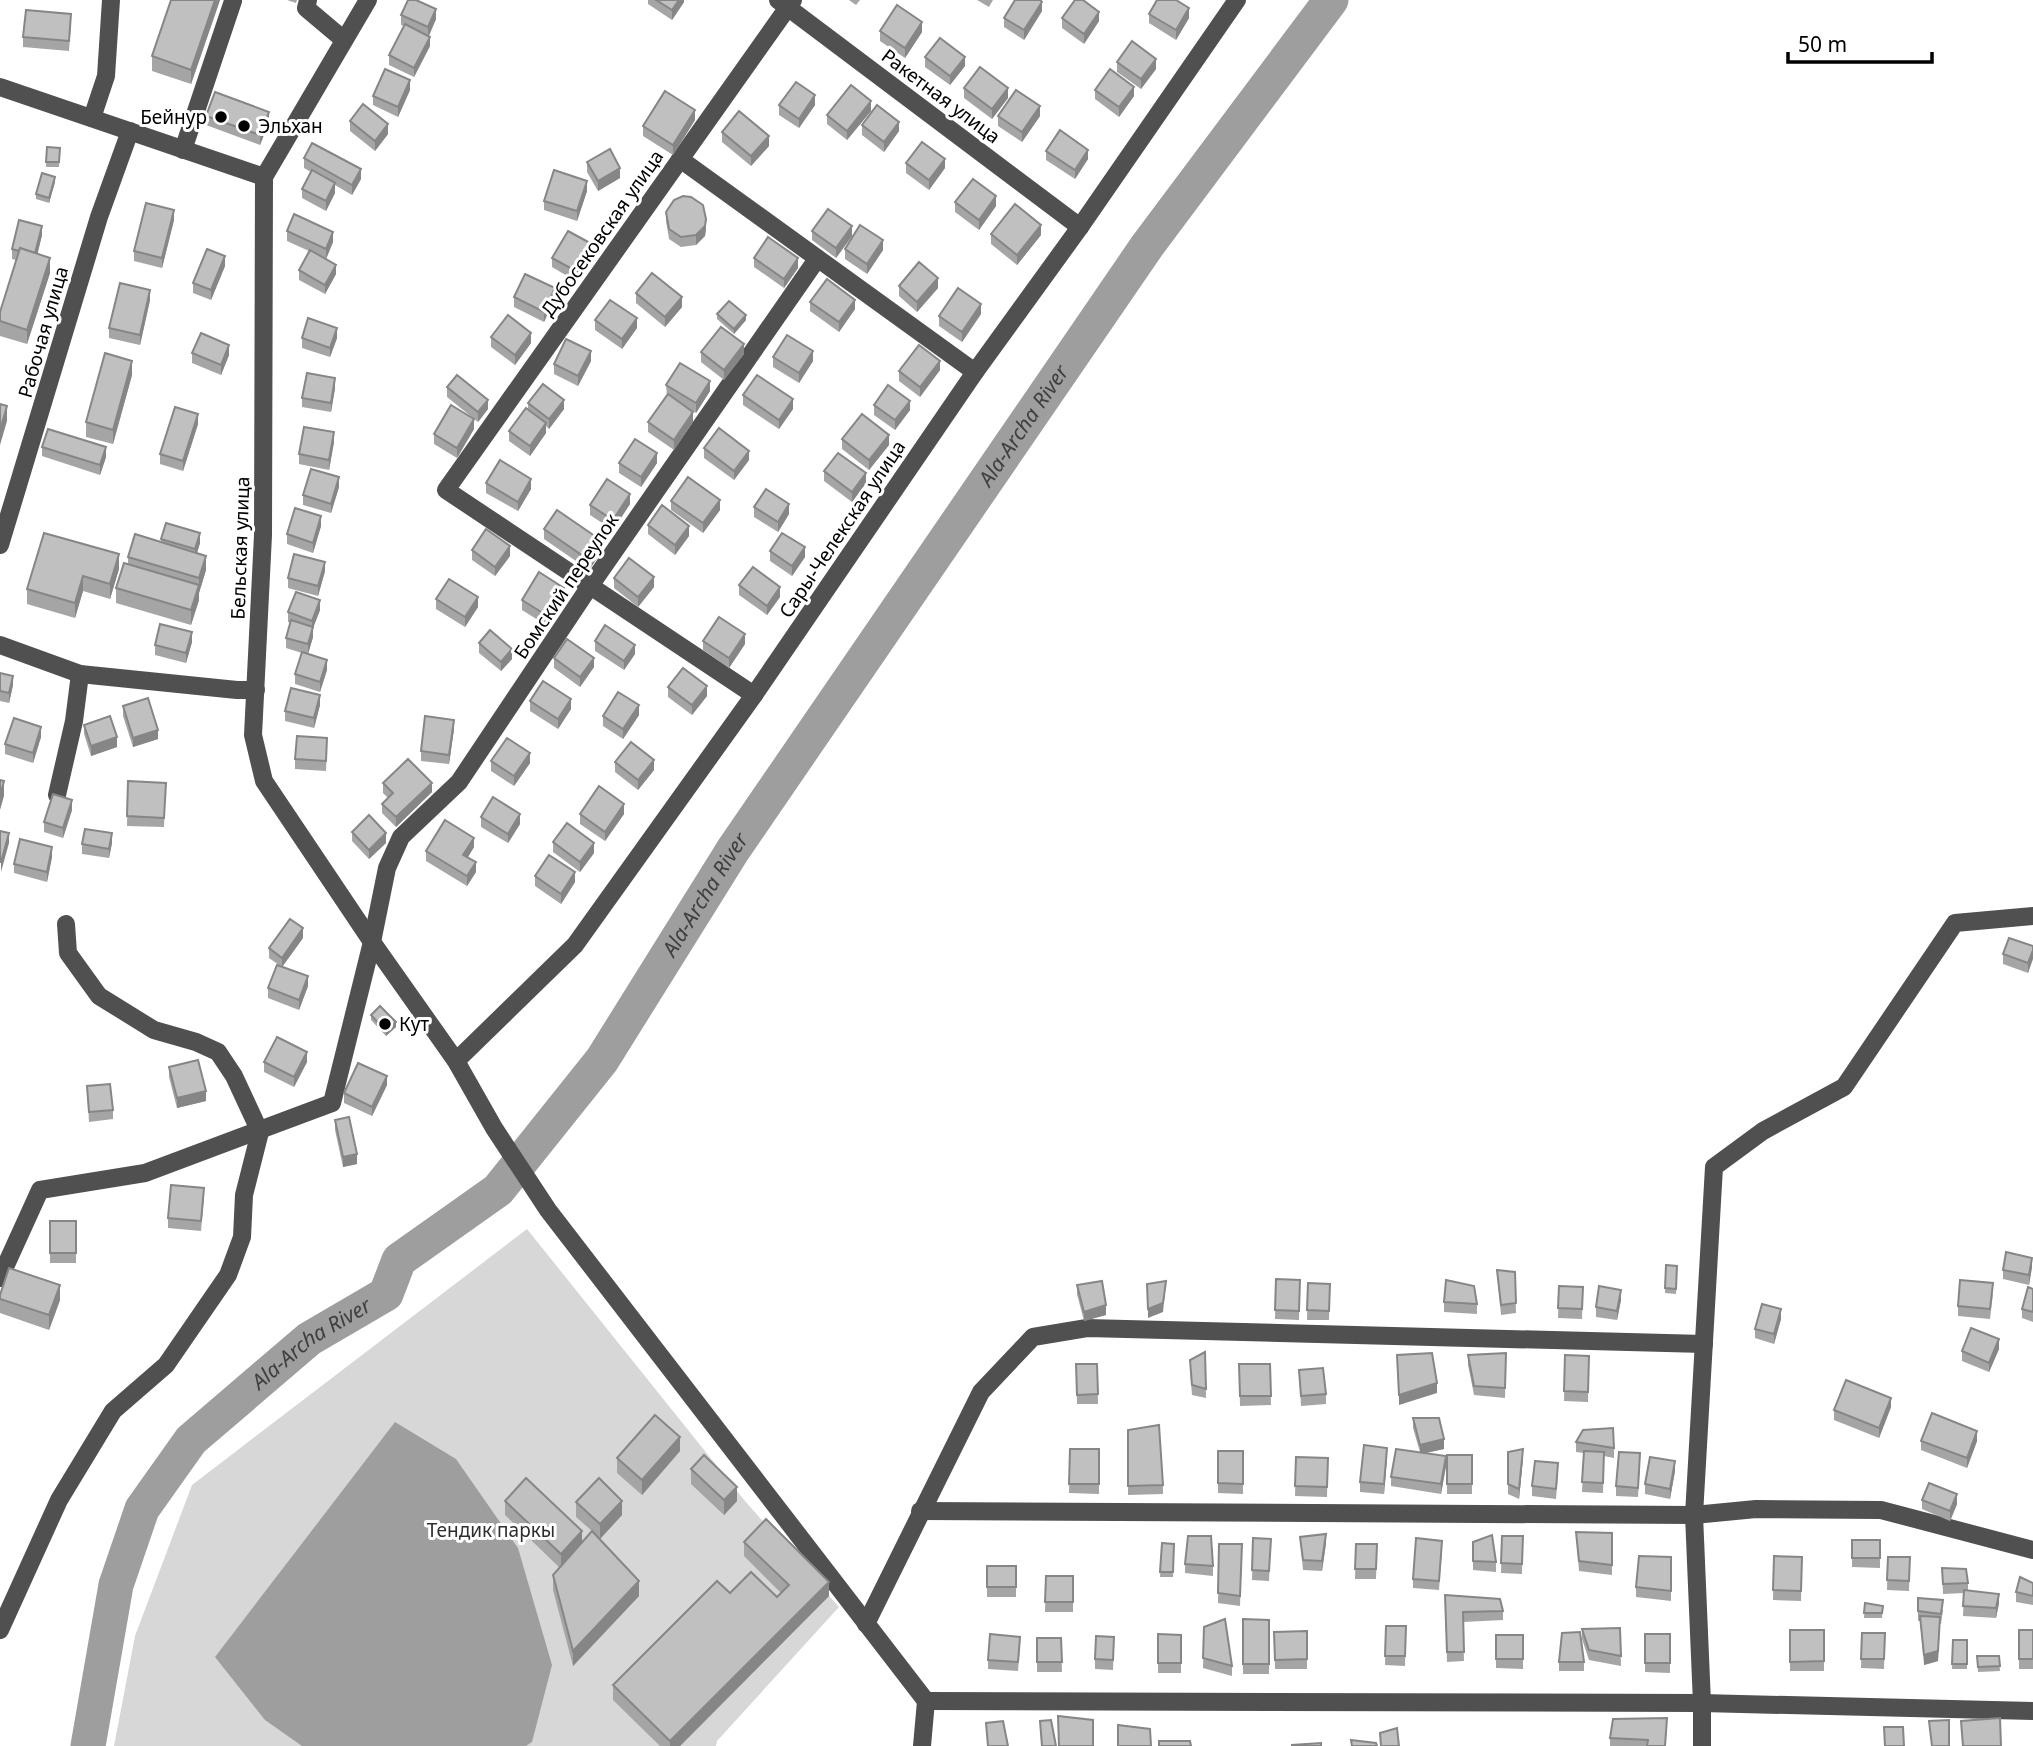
<svg xmlns="http://www.w3.org/2000/svg" width="2033" height="1746" font-family="'Noto Sans',sans-serif">
<style>
.green{fill:#d7d7d7}
.water{fill:#9e9e9e}
.lines{fill:none;stroke-linecap:round;stroke-linejoin:round}
.river{stroke:#9e9e9e;stroke-width:35}
.minor{stroke:#505050;stroke-width:18}
.wall{fill:#a5a5a5}
.shaded-wall{fill:#868686}
.building{fill:#c0c0c0;stroke:#868686;stroke-width:2}
.poi-dot{fill:#000;stroke:#fff;stroke-width:2.5}
.labels{text-anchor:middle;stroke-width:6;stroke-linejoin:round;paint-order:stroke}
.street-label{font-size:19px;fill:#000;stroke:#fff}
.poi-label{font-size:19px;fill:#000;stroke:#fff;text-anchor:start}
.park-label{font-size:19px;fill:#2e2e2e;stroke:#fff}
.water-label{font-size:21px;font-style:italic;fill:#3f3f3f;stroke:#fff}
</style>
<rect width="100%" height="100%" fill="#fff"/>
<path class="green" d="M527 1229 745 1501 839 1607 717 1741 716 1746H114L135 1636 192 1485Z"/>
<path class="water" d="M395 1422 456 1459 518 1548 552 1665 532 1742 526 1746H302L265 1720 215 1657Z"/>
<g class="lines">
<path class="river" id="s1" d="M88 1746 116 1585 142 1509 191 1440 309 1339 386 1294 399 1260 498 1190 602 1060 733 850 1147 246 1331 0"/>
<g class="minor">
<path d="M308 0 306 8 344 40"/>
<path d="M778 0 1080 227"/>
<path d="M0 87 264 177 263 535 253 735 264 781 372 942 456 1061 494 1128 548 1210 926 1701"/>
<path d="M92 118 106 76 111 0"/>
<path d="M183 150 233 1"/>
<path d="M680 159 975 372"/>
<path d="M264 177 368 0"/>
<path d="M0 545 99 217 130 131"/>
<path d="M0 645 80 674 237 690H256"/>
<path d="M754 695 446 490 793 0"/>
<path d="M57 795 74 721 80 674"/>
<path d="M456 1061 575 945 754 695 975 372 1080 227 1237 0"/>
<path d="M0 1278 40 1190 145 1173 332 1103 372 942 387 868 401 837 459 782 590 586 817 259"/>
<path d="M920 1511 1694 1515 1756 1509 1881 1510 2033 1550"/>
<path d="M866 1624 981 1392 1033 1337 1087 1328 1704 1344"/>
<path d="M0 1630 59 1500 113 1411 166 1365 228 1275 242 1237 244 1195 260 1132 234 1076 218 1052 196 1042 154 1030 99 996 68 953 66 924"/>
<path d="M926 1701 1702 1703 2033 1711"/>
<path d="M922 1746 926 1701"/>
<path d="M1702 1746V1703L1694 1515 1714 1167 1763 1131 1844 1087 1955 923 2033 916"/>
</g>
</g>
<g class="wall">
<path d="M171 0H220L191 84 152 71V56Z"/>
<path d="M287 0H297L296 3Z"/>
<path d="M648 0H684V2L672 20 648 4Z"/>
<path d="M849 0H860L856 5Z"/>
<path d="M977 0H993L989 7Z"/>
<path d="M1042 11 1024 40 1004 27V18Z"/>
<path d="M1149 14 1189 18 1176 40 1149 23Z"/>
<path d="M401 15 436 19 429 36 430 46 414 77 389 65V55L404 26 401 25Z"/>
<path d="M1062 18 1099 21 1084 44 1062 28Z"/>
<path d="M71 23 69 51 23 47V37Z"/>
<path d="M880 31 922 32 905 58 880 41Z"/>
<path d="M925 57 965 66 950 85 925 67Z"/>
<path d="M1117 62 1156 69 1141 89 1117 72Z"/>
<path d="M964 88 1008 98 992 119 964 98Z"/>
<path d="M410 90 398 117 373 105V96Z"/>
<path d="M1095 90 1134 96 1119 117 1095 99Z"/>
<path d="M779 105H815L799 128 779 115Z"/>
<path d="M871 111 847 140 827 124V115Z"/>
<path d="M206 116 269 122 260 145 206 125Z"/>
<path d="M998 116H1040L1022 142 998 126Z"/>
<path d="M695 120 673 155 643 136V126Z"/>
<path d="M350 121 388 134 375 151 350 131Z"/>
<path d="M862 125 899 131 884 152 862 135Z"/>
<path d="M722 132 769 146 751 166 722 142Z"/>
<path d="M47 147 60 148 59 167H46Z"/>
<path d="M1046 151 1088 159 1075 179 1046 160Z"/>
<path d="M304 158 361 179 352 195 335 185V193L326 211 302 198V189L311 172 304 168Z"/>
<path d="M587 162 620 178 598 191 587 172Z"/>
<path d="M906 163 945 168 929 190 906 173Z"/>
<path d="M55 182 49 203 36 199V194Z"/>
<path d="M587 191 577 221 544 210V201Z"/>
<path d="M955 202 996 206 979 230 955 212Z"/>
<path d="M666 212 706 229 705 236 696 245 681 247 669 239 666 221Z"/>
<path d="M174 220 162 268 134 261V251Z"/>
<path d="M287 231 333 242 326 259 336 274 325 294 299 280V270L309 251 287 241Z"/>
<path d="M812 231 852 236 836 258 812 240Z"/>
<path d="M991 234 1041 235 1017 265 991 244Z"/>
<path d="M42 235 37 254 50 273 27 344 0 336V312L16 260 12 259V249Z"/>
<path d="M845 249 883 250 867 274 845 259Z"/>
<path d="M590 253 574 280 552 267V258Z"/>
<path d="M754 258 798 268 784 288 754 267Z"/>
<path d="M225 266 211 300 193 293V283Z"/>
<path d="M899 286 938 288 917 312 899 296Z"/>
<path d="M636 293 682 307 665 327 636 303Z"/>
<path d="M514 297 555 298 544 322 514 307Z"/>
<path d="M150 300 140 345 109 338V328Z"/>
<path d="M810 302 855 309 839 332 810 311Z"/>
<path d="M717 314 746 320 734 334 717 319Z"/>
<path d="M981 314 962 342 939 326V316Z"/>
<path d="M595 320 637 328 622 349 595 330Z"/>
<path d="M491 337 531 343 515 365 491 347Z"/>
<path d="M302 338H337L330 357 302 348Z"/>
<path d="M701 352 744 354 724 380 701 362Z"/>
<path d="M192 353 229 355 221 375 192 363Z"/>
<path d="M773 357 813 361 799 383 773 367Z"/>
<path d="M591 361 578 386 554 374V364Z"/>
<path d="M940 370 920 397 899 381V371Z"/>
<path d="M132 375 113 444 86 437V422Z"/>
<path d="M666 385 710 391 696 413 683 405 693 422 674 450 648 432V422L667 395Z"/>
<path d="M447 387 488 409 478 422 447 397Z"/>
<path d="M335 388 331 412 302 407V398Z"/>
<path d="M743 395 793 409 779 429 743 405Z"/>
<path d="M528 403 564 409 549 429 546 426V433L530 456 509 441V431L528 410Z"/>
<path d="M874 405 910 410 895 430 874 415Z"/>
<path d="M198 424 183 471 160 464V454Z"/>
<path d="M474 429 457 458 434 444V434Z"/>
<path d="M842 439 889 445 869 470 842 449Z"/>
<path d="M334 442 329 470 299 464V454Z"/>
<path d="M42 447 106 457 100 475 42 456Z"/>
<path d="M704 448 749 460 734 480 704 458Z"/>
<path d="M619 463H657L641 487 619 473Z"/>
<path d="M824 471 866 483 852 502 824 481Z"/>
<path d="M486 483 531 489 518 511 486 493Z"/>
<path d="M339 487 331 513 303 505V495Z"/>
<path d="M671 501 720 510 703 533 671 510Z"/>
<path d="M630 504 613 530 590 515V505Z"/>
<path d="M754 507 789 514 778 532 754 517Z"/>
<path d="M648 525 689 536 675 555 648 534Z"/>
<path d="M321 526 313 553 287 544V534Z"/>
<path d="M544 529 602 551 589 570 544 539Z"/>
<path d="M44 533 119 569 110 599 83 591 75 618 27 604V589Z"/>
<path d="M161 539 200 543 197 553 206 570 199 593V600L191 625 116 603V588L128 565V557L161 542Z"/>
<path d="M472 550 510 556 495 576 472 560Z"/>
<path d="M770 551 805 557 792 576 770 561Z"/>
<path d="M325 571 318 596 288 588V578Z"/>
<path d="M614 578 654 587 638 607 614 588Z"/>
<path d="M739 585 780 597 767 615 739 595Z"/>
<path d="M564 598 546 625 522 610V600Z"/>
<path d="M436 599 478 607 465 627 436 609Z"/>
<path d="M320 610 313 628V637L308 654 327 670 320 692 295 684V674L302 653 286 648V638L290 623 288 622V612Z"/>
<path d="M595 641 635 654 624 670 595 651Z"/>
<path d="M703 641 745 644 729 668 703 650Z"/>
<path d="M192 642 186 663 155 655V645Z"/>
<path d="M479 643 512 659 501 671 479 653Z"/>
<path d="M554 658 594 667 580 687 554 668Z"/>
<path d="M0 673 13 685 9 703 0 701Z"/>
<path d="M668 687 707 696 692 715 668 697Z"/>
<path d="M530 701 571 709 558 729 530 711Z"/>
<path d="M320 705 314 728 285 721V711Z"/>
<path d="M123 706 158 739 133 747 123 716Z"/>
<path d="M639 715 623 739 603 726V716Z"/>
<path d="M84 725 117 747 91 756 84 734Z"/>
<path d="M454 729 449 764 421 761V751Z"/>
<path d="M41 737 33 763 5 754V744Z"/>
<path d="M327 748 326 771 295 769V759Z"/>
<path d="M491 761 530 763 514 786 491 771Z"/>
<path d="M615 762 654 770 638 790 615 772Z"/>
<path d="M128 781 166 783 164 827 127 826Z"/>
<path d="M383 783 432 792 396 827 382 813V804L388 798 383 793Z"/>
<path d="M72 810 63 838 44 832V822Z"/>
<path d="M580 814H624L605 841 580 824Z"/>
<path d="M481 817 520 824 508 843 481 827Z"/>
<path d="M352 832 386 843 369 859 352 841Z"/>
<path d="M553 842 594 853 580 872 553 852Z"/>
<path d="M112 843 109 858 82 854V844Z"/>
<path d="M474 847 468 857 476 872 467 886 426 861V851Z"/>
<path d="M52 857 47 882 14 873V864Z"/>
<path d="M535 876 575 882 561 904 535 886Z"/>
<path d="M303 938 282 967 308 986 299 1010 268 998V988L279 965 269 958V948Z"/>
<path d="M2033 946 2028 973 2003 964V954Z"/>
<path d="M371 1015 396 1027 386 1036 371 1020Z"/>
<path d="M264 1062H307L294 1087 264 1072Z"/>
<path d="M169 1067 206 1101 177 1108 169 1077Z"/>
<path d="M387 1085 372 1116 344 1103V1093Z"/>
<path d="M87 1086 113 1110V1119L89 1122Z"/>
<path d="M335 1120 357 1164 343 1167 335 1130Z"/>
<path d="M204 1198 201 1231 168 1228V1218Z"/>
<rect x="50" y="1221" width="26" height="42"/>
<path d="M1666 1265 1677 1266 1676 1294 1665 1293Z"/>
<path d="M2032 1267 2029 1285 2003 1279V1270Z"/>
<path d="M1497 1270 1515 1272 1516 1313 1501 1315Z"/>
<path d="M1276 1279 1300 1280 1299 1320 1275 1319Z"/>
<path d="M1308 1283 1330 1284 1329 1320H1307Z"/>
<path d="M1077 1285 1106 1315 1084 1321 1077 1294Z"/>
<path d="M1559 1286 1583 1287 1582 1319 1558 1318Z"/>
<path d="M2033 1289V1322L2022 1318V1309Z"/>
<path d="M1993 1293 1990 1319 1958 1316V1306Z"/>
<path d="M0 1295 60 1300 49 1330 0 1313Z"/>
<path d="M1621 1300 1617 1320 1596 1317V1307Z"/>
<path d="M1444 1302 1477 1304V1314L1444 1312Z"/>
<path d="M1781 1319 1774 1344 1755 1338V1329Z"/>
<path d="M1999 1349 1989 1372 1962 1361V1351Z"/>
<path d="M1205 1352 1206 1398 1192 1395 1190 1370V1360Z"/>
<path d="M1506 1353 1505 1398 1474 1395 1468 1365V1355Z"/>
<path d="M1565 1355 1589 1356 1588 1402 1564 1401Z"/>
<path d="M1076 1364H1097L1098 1404H1077Z"/>
<path d="M1239 1364H1270L1271 1405 1240 1406Z"/>
<path d="M1299 1370 1326 1394V1404L1301 1406Z"/>
<path d="M1891 1407 1879 1438 1834 1420V1410Z"/>
<path d="M1413 1418 1444 1449 1426 1453 1446 1466 1441 1494 1391 1486V1477L1420 1452 1413 1428Z"/>
<path d="M1128 1430 1163 1485V1494L1128 1495Z"/>
<path d="M1921 1441H1977L1967 1468 1921 1450Z"/>
<path d="M1576 1442 1614 1448V1458L1604 1456 1603 1493 1582 1492 1584 1453 1576 1452Z"/>
<path d="M1070 1449H1099V1494L1069 1493Z"/>
<path d="M680 1451 642 1495 617 1473V1458Z"/>
<path d="M1218 1451H1243V1494L1218 1493Z"/>
<path d="M1508 1452 1523 1458 1519 1499 1508 1494Z"/>
<rect x="1447" y="1455" width="25" height="39"/>
<path d="M1296 1457 1328 1458 1327 1497 1295 1496Z"/>
<path d="M1387 1457 1384 1494 1360 1492V1482Z"/>
<path d="M1640 1463 1638 1497 1616 1496V1486Z"/>
<path d="M691 1469 737 1501 724 1515 691 1484Z"/>
<path d="M1675 1471 1670 1499 1645 1494V1484Z"/>
<path d="M1558 1473 1556 1499 1532 1496V1486Z"/>
<path d="M1922 1500 1957 1504 1950 1521 1922 1509Z"/>
<path d="M505 1501 582 1542 592 1531 576 1517V1502L622 1515 600 1539 639 1596 573 1666 553 1590V1575L560 1568 505 1515Z"/>
<path d="M1576 1532 1612 1533V1575L1579 1571Z"/>
<path d="M1502 1536H1523L1522 1574 1501 1573Z"/>
<path d="M1300 1537 1326 1543 1322 1571 1303 1570Z"/>
<path d="M1253 1538 1271 1539 1269 1581 1252 1580Z"/>
<path d="M1852 1540H1880V1568L1852 1567Z"/>
<path d="M744 1542 829 1596 680 1746H660L613 1700V1685L730 1593 777 1597 781 1593 744 1556Z"/>
<path d="M1473 1542 1496 1562V1572L1473 1570Z"/>
<path d="M1162 1543 1174 1544 1173 1577H1160Z"/>
<path d="M1219 1544H1242L1240 1606 1218 1603Z"/>
<path d="M1356 1544H1377L1376 1579H1355Z"/>
<path d="M1442 1550 1439 1590 1413 1588V1579Z"/>
<path d="M1774 1556 1802 1557 1801 1601 1773 1600Z"/>
<path d="M1671 1557V1601L1636 1597V1587Z"/>
<path d="M1888 1557H1910L1909 1591 1887 1590Z"/>
<path d="M1185 1564 1213 1566V1576L1185 1573Z"/>
<rect x="987" y="1566" width="29" height="31"/>
<path d="M1942 1568 1968 1583V1590L1999 1603 1996 1618 1963 1616 1964 1593 1943 1594Z"/>
<path d="M1046 1576H1073V1612H1045Z"/>
<path d="M2033 1583V1605L2016 1602V1592Z"/>
<path d="M1445 1595 1503 1611V1620L1463 1622 1464 1661 1447 1662Z"/>
<path d="M1918 1598 1943 1610 1941 1624H1940L1938 1661 1924 1665 1920 1621H1918Z"/>
<path d="M1865 1603 1883 1606 1882 1618H1864Z"/>
<path d="M1243 1619 1269 1620V1674H1243Z"/>
<path d="M1386 1626H1406L1405 1666 1385 1665Z"/>
<path d="M1204 1627 1232 1666V1676L1203 1668Z"/>
<path d="M1620 1628 1621 1666 1589 1660 1582 1639V1629Z"/>
<rect x="1790" y="1630" width="34" height="41"/>
<rect x="2019" y="1630" width="14" height="39"/>
<path d="M1307 1631V1669H1275L1274 1632Z"/>
<path d="M1862 1633H1885L1884 1669 1861 1668Z"/>
<path d="M1158 1634 1181 1635V1673H1158Z"/>
<path d="M1645 1634H1670V1673L1645 1672Z"/>
<path d="M1496 1635H1523V1669L1496 1668Z"/>
<path d="M1037 1638H1061L1062 1672H1037Z"/>
<path d="M1953 1640H1967V1669H1952Z"/>
<path d="M1020 1646 1018 1671 988 1669V1660Z"/>
<path d="M1114 1647 1113 1670 1095 1669V1659Z"/>
<path d="M1977 1656H1999L2000 1671 1978 1672Z"/>
<rect x="1559" y="1662" width="25" height="9"/>
<path d="M1667 1728 1665 1746H1610V1738Z"/>
</g>
<g class="shaded-wall">
<path d="M215 0H220L191 84V70Z"/>
<path d="M679 0H684V2L672 20V10Z"/>
<path d="M1042 2V11L1024 40V30Z"/>
<path d="M1189 8V18L1176 40V30Z"/>
<path d="M436 9V19L428 37V27Z"/>
<path d="M1099 12V21L1084 44V34Z"/>
<path d="M922 22V32L905 58V48Z"/>
<path d="M430 37V46L414 77V68Z"/>
<path d="M965 57V66L950 85V76Z"/>
<path d="M1156 59V69L1141 89V79Z"/>
<path d="M410 80V90L398 117V107Z"/>
<path d="M1134 87V96L1119 117V107Z"/>
<path d="M1008 88V98L992 119V109Z"/>
<path d="M815 95V105L799 128V119Z"/>
<path d="M871 101V111L847 140V131Z"/>
<path d="M1040 106V116L1022 142V132Z"/>
<path d="M695 110V120L673 155V145Z"/>
<path d="M269 112V122L260 145V135Z"/>
<path d="M899 122V131L884 152V142Z"/>
<path d="M388 124V134L375 151V141Z"/>
<path d="M769 136V146L751 166V156Z"/>
<path d="M1088 150V159L1075 179V170Z"/>
<path d="M945 159V168L929 190V180Z"/>
<path d="M620 168V178L598 191V181Z"/>
<path d="M361 169V179L352 195V185Z"/>
<path d="M55 177V182L49 203V198Z"/>
<path d="M587 181V191L577 221V211Z"/>
<path d="M335 183V193L326 211V201Z"/>
<path d="M996 196V206L979 230V220Z"/>
<path d="M174 210V220L162 268V258Z"/>
<path d="M706 219V229L705 236 696 245V235Z"/>
<path d="M1041 225V235L1017 265V255Z"/>
<path d="M42 226V235L35 265V255Z"/>
<path d="M852 226V236L836 258V248Z"/>
<path d="M333 232V242L326 259V249Z"/>
<path d="M883 240V250L867 274V264Z"/>
<path d="M590 243V253L574 280V270Z"/>
<path d="M225 256V266L211 300V290Z"/>
<path d="M50 258V273L27 344V330Z"/>
<path d="M798 258V268L784 288V279Z"/>
<path d="M336 265V274L325 294V285Z"/>
<path d="M938 278V288L917 312V302Z"/>
<path d="M555 288V298L544 322V312Z"/>
<path d="M150 290V300L140 345V335Z"/>
<path d="M682 297V307L665 327V317Z"/>
<path d="M855 300V309L839 332V322Z"/>
<path d="M981 304V314L962 342V332Z"/>
<path d="M746 315V320L734 334V329Z"/>
<path d="M637 318V328L622 349V339Z"/>
<path d="M337 328V338L330 357V348Z"/>
<path d="M531 333V343L515 365V355Z"/>
<path d="M744 344V354L724 380V370Z"/>
<path d="M229 345V355L221 375V365Z"/>
<path d="M591 351V361L578 386V376Z"/>
<path d="M813 351V361L799 383V373Z"/>
<path d="M132 361V375L113 444V430Z"/>
<path d="M940 361V370L920 397V387Z"/>
<path d="M335 378V388L331 412V403Z"/>
<path d="M710 381V391L696 413V403Z"/>
<path d="M793 399V409L779 429V420Z"/>
<path d="M488 400V409L478 422V412Z"/>
<path d="M564 400V409L549 429V419Z"/>
<path d="M910 401V410L895 430V420Z"/>
<path d="M7 406V421L0 445V430Z"/>
<path d="M693 412V422L674 450V440Z"/>
<path d="M198 414V424L183 471V461Z"/>
<path d="M474 419V429L457 458V448Z"/>
<path d="M546 423V433L530 456V446Z"/>
<path d="M334 432V442L329 470V460Z"/>
<path d="M889 435V445L869 470V460Z"/>
<path d="M106 447V457L100 475V465Z"/>
<path d="M749 451V460L734 480V471Z"/>
<path d="M657 453V463L641 487V477Z"/>
<path d="M866 473V483L852 502V492Z"/>
<path d="M339 477V487L331 513V504Z"/>
<path d="M531 479V489L518 511V502Z"/>
<path d="M630 494V504L613 530V520Z"/>
<path d="M720 500V510L703 533V523Z"/>
<path d="M789 504V514L778 532V522Z"/>
<path d="M321 516V526L313 553V543Z"/>
<path d="M689 526V536L675 555V545Z"/>
<path d="M200 533V543L195 559V549Z"/>
<path d="M602 541V551L589 570V560Z"/>
<path d="M510 546V556L495 576V567Z"/>
<path d="M805 547V557L792 576V566Z"/>
<path d="M119 554V569L110 599V584Z"/>
<path d="M206 556V570L199 593V578Z"/>
<path d="M325 562V571L318 596V586Z"/>
<path d="M83 576V591L75 618V603Z"/>
<path d="M654 577V587L638 607V597Z"/>
<path d="M199 585V600L191 625V610Z"/>
<path d="M780 587V597L767 615V606Z"/>
<path d="M564 588V598L546 625V615Z"/>
<path d="M478 597V607L465 627V617Z"/>
<path d="M320 600V610L313 628V637L308 654V644L312 630V621Z"/>
<path d="M192 632V642L186 663V653Z"/>
<path d="M745 634V644L729 668V658Z"/>
<path d="M635 645V654L624 670V661Z"/>
<path d="M512 649V659L501 671V662Z"/>
<path d="M594 658V667L580 687V677Z"/>
<path d="M327 660V670L320 692V682Z"/>
<path d="M13 676V685L9 703V693Z"/>
<path d="M707 686V696L692 715V705Z"/>
<path d="M320 695V705L314 728V718Z"/>
<path d="M571 699V709L558 729V719Z"/>
<path d="M639 705V715L623 739V729Z"/>
<path d="M454 720V729L449 764V755Z"/>
<path d="M41 727V737L33 763V753Z"/>
<path d="M158 730V739L133 747V738Z"/>
<path d="M117 737V747L91 756V746Z"/>
<path d="M530 753V763L514 786V776Z"/>
<path d="M654 760V770L638 790V780Z"/>
<path d="M4 781V796L0 810V796Z"/>
<path d="M432 783V792L396 827V817Z"/>
<path d="M72 800V810L63 838V828Z"/>
<path d="M624 804V814L605 841V832Z"/>
<path d="M520 814V824L508 843V834Z"/>
<path d="M9 833V843L1 872V862Z"/>
<path d="M112 833V843L109 858V849Z"/>
<path d="M386 833V843L369 859V850Z"/>
<path d="M474 838V847L463 865V855Z"/>
<path d="M594 843V853L580 872V862Z"/>
<path d="M52 847V857L47 882V872Z"/>
<path d="M476 862V872L467 886V876Z"/>
<path d="M575 872V882L561 904V894Z"/>
<path d="M303 928V938L282 967V958Z"/>
<path d="M2033 950V959L2028 973V963Z"/>
<path d="M308 976V986L299 1010V1000Z"/>
<path d="M396 1022V1027L386 1036V1031Z"/>
<path d="M307 1052V1062L294 1087V1077Z"/>
<path d="M387 1076V1085L372 1116V1107Z"/>
<path d="M206 1091V1101L177 1108V1098Z"/>
<path d="M357 1154V1164L343 1167V1157Z"/>
<path d="M2032 1258V1267L2029 1285V1275Z"/>
<path d="M1166 1281 1163 1312 1148 1318V1309Z"/>
<path d="M60 1285V1300L49 1330V1315Z"/>
<path d="M1621 1290V1300L1617 1320V1311Z"/>
<path d="M1106 1305V1315L1084 1321V1312Z"/>
<path d="M1781 1309V1319L1774 1344V1334Z"/>
<path d="M1999 1339V1349L1989 1372V1363Z"/>
<path d="M1437 1383V1393L1399 1405V1395Z"/>
<path d="M1891 1398V1407L1879 1438V1428Z"/>
<path d="M1977 1431V1441L1967 1468V1458Z"/>
<path d="M680 1437V1451L642 1495V1480Z"/>
<path d="M1444 1439V1449L1420 1454V1445Z"/>
<path d="M1387 1448V1457L1384 1494V1484Z"/>
<path d="M1523 1449V1458L1519 1499V1489Z"/>
<path d="M1446 1456V1466L1441 1494V1484Z"/>
<path d="M1675 1461V1471L1670 1499V1489Z"/>
<path d="M737 1487V1501L724 1515V1500Z"/>
<path d="M1957 1494V1504L1950 1521V1511Z"/>
<path d="M622 1501V1515L600 1539V1524Z"/>
<path d="M582 1531V1546L561 1569V1554Z"/>
<path d="M1326 1534V1543L1322 1571V1561Z"/>
<path d="M639 1581V1596L573 1666V1651Z"/>
<path d="M829 1582V1596L680 1746H670V1741Z"/>
<path d="M1999 1594V1603L1996 1618V1608Z"/>
<path d="M1940 1617 1938 1661 1924 1665V1655Z"/>
</g>
<g class="building">
<path d="M171 0H215L191 70 152 56Z"/>
<path d="M408 0H416L436 9 428 27 401 15Z"/>
<path d="M656 0H679L672 10Z"/>
<path d="M1015 0H1040L1042 2 1024 30 1004 18Z"/>
<path d="M1075 0H1083L1099 12 1084 34 1062 18Z"/>
<path d="M1157 0H1176L1189 8 1176 30 1149 14Z"/>
<path d="M897 5 922 22 905 48 880 31Z"/>
<path d="M26 10 71 14 69 41 23 37Z"/>
<path d="M405 24 430 37 414 68 389 55Z"/>
<path d="M940 38 965 57 950 76 925 57Z"/>
<path d="M1132 41 1156 59 1141 79 1117 62Z"/>
<path d="M980 67 1008 88 992 109 964 88Z"/>
<path d="M385 69 410 80 398 107 373 96Z"/>
<path d="M1110 69 1134 87 1119 107 1095 90Z"/>
<path d="M796 82 815 95 799 119 779 105Z"/>
<path d="M851 85 871 101 847 131 827 115Z"/>
<path d="M1016 90 1040 106 1022 132 998 116Z"/>
<path d="M665 91 695 110 673 145 643 126Z"/>
<path d="M215 92 269 112 260 135 206 116Z"/>
<path d="M363 104 388 124 375 141 350 121Z"/>
<path d="M877 105 899 122 884 142 862 125Z"/>
<path d="M739 111 769 136 751 156 722 132Z"/>
<path d="M1060 130 1088 150 1075 170 1046 151Z"/>
<path d="M922 142 945 159 929 180 906 163Z"/>
<path d="M312 143 361 169 352 185 304 158Z"/>
<path d="M47 147 60 148 59 162H46Z"/>
<path d="M610 149 620 168 598 181 587 162Z"/>
<path d="M312 170 335 183 326 201 302 189Z"/>
<path d="M554 170 587 181 577 211 544 201Z"/>
<path d="M42 173 55 177 49 198 36 194Z"/>
<path d="M973 179 996 196 979 220 955 202Z"/>
<path d="M683 196 691 197 703 205 706 219 705 226 696 235 681 237 669 229 666 212 674 200Z"/>
<path d="M146 203 174 210 162 258 134 251Z"/>
<path d="M1015 204 1041 225 1017 255 991 234Z"/>
<path d="M828 209 852 226 836 248 812 231Z"/>
<path d="M294 214 333 232 326 249 287 231Z"/>
<path d="M19 220 42 226 35 253 20 248 19 251 12 249Z"/>
<path d="M860 225 883 240 867 264 845 249Z"/>
<path d="M568 231 590 243 574 270 552 258Z"/>
<path d="M768 237 798 258 784 279 754 258Z"/>
<path d="M20 248 50 258 27 330 0 321V312Z"/>
<path d="M207 249 225 256 211 290 193 283Z"/>
<path d="M310 250 336 265 325 285 299 270Z"/>
<path d="M919 262 938 278 917 302 899 286Z"/>
<path d="M652 273 682 297 665 317 636 293Z"/>
<path d="M525 274 555 288 544 312 514 297Z"/>
<path d="M827 279 855 300 839 322 810 302Z"/>
<path d="M120 283 150 290 140 335 109 328Z"/>
<path d="M958 288 981 304 962 332 939 316Z"/>
<path d="M610 300 637 318 622 339 595 320Z"/>
<path d="M729 301 746 315 734 329 717 314Z"/>
<path d="M508 315 531 333 515 355 491 337Z"/>
<path d="M308 318 337 328 330 348 302 338Z"/>
<path d="M721 327 744 344 724 370 701 352Z"/>
<path d="M201 333 229 345 221 365 192 353Z"/>
<path d="M787 335 813 351 799 373 773 357Z"/>
<path d="M566 339 591 351 578 376 554 364Z"/>
<path d="M919 345 940 361 920 387 899 371Z"/>
<path d="M105 353 132 361 113 430 86 422Z"/>
<path d="M680 363 710 381 696 403 666 385Z"/>
<path d="M307 373 335 378 331 403 302 398Z"/>
<path d="M457 375 488 400 478 412 447 387Z"/>
<path d="M757 375 793 399 779 420 743 395Z"/>
<path d="M543 384 564 400 549 419 528 403Z"/>
<path d="M888 385 910 401 895 420 874 405Z"/>
<path d="M668 394 693 412 674 440 648 422Z"/>
<path d="M0 404 7 406 0 430Z"/>
<path d="M451 405 474 419 457 448 434 434Z"/>
<path d="M175 407 198 414 183 461 160 454Z"/>
<path d="M526 408 546 423 530 446 509 431Z"/>
<path d="M862 414 889 435 869 460 842 439Z"/>
<path d="M304 427 334 432 329 460 299 454Z"/>
<path d="M719 428 749 451 734 471 704 448Z"/>
<path d="M48 429 106 447 100 465 42 447Z"/>
<path d="M635 439 657 453 641 477 619 463Z"/>
<path d="M838 453 866 473 852 492 824 471Z"/>
<path d="M500 460 531 479 518 502 486 483Z"/>
<path d="M311 469 339 477 331 504 303 495Z"/>
<path d="M688 477 720 500 703 523 671 501Z"/>
<path d="M607 479 630 494 613 520 590 505Z"/>
<path d="M766 489 789 504 778 522 754 507Z"/>
<path d="M662 505 689 526 675 545 648 525Z"/>
<path d="M295 508 321 516 313 543 287 534Z"/>
<path d="M557 510 602 541 589 560 544 529Z"/>
<path d="M166 523 200 533 195 549 161 539Z"/>
<path d="M486 529 510 546 495 567 472 550Z"/>
<path d="M44 533 119 554 110 584 83 576 75 603 27 589Z"/>
<path d="M782 533 805 547 792 566 770 551Z"/>
<path d="M135 534 206 556 199 578 128 557Z"/>
<path d="M294 554 325 562 318 586 288 578Z"/>
<path d="M629 558 654 577 638 597 614 578Z"/>
<path d="M124 563 199 585 191 610 116 588Z"/>
<path d="M753 567 780 587 767 606 739 585Z"/>
<path d="M539 572 564 588 546 615 522 600Z"/>
<path d="M449 579 478 597 465 617 436 599Z"/>
<path d="M296 592 320 600 312 621 288 612Z"/>
<path d="M719 617 745 634 729 658 703 641Z"/>
<path d="M291 620 313 627 308 644 286 638Z"/>
<path d="M160 624 192 632 186 653 155 645Z"/>
<path d="M605 625 635 645 624 661 595 641Z"/>
<path d="M490 630 512 649 501 662 479 643Z"/>
<path d="M567 639 594 658 580 677 554 658Z"/>
<path d="M302 652 327 660 320 682 295 674Z"/>
<path d="M683 668 707 686 692 705 668 687Z"/>
<path d="M0 673 13 676 9 693 0 691Z"/>
<path d="M543 681 571 699 558 719 530 701Z"/>
<path d="M291 688 320 695 314 718 285 711Z"/>
<path d="M618 692 639 705 623 729 603 716Z"/>
<path d="M148 698 158 730 133 738 123 706Z"/>
<path d="M110 716 117 737 91 746 84 725Z"/>
<path d="M425 716 454 720 449 755 421 751Z"/>
<path d="M14 718 41 727 33 753 5 744Z"/>
<path d="M297 736 327 738 326 761 295 759Z"/>
<path d="M507 738 530 753 514 776 491 761Z"/>
<path d="M631 742 654 760 638 780 615 762Z"/>
<path d="M408 759 432 783 396 817 382 804 393 793 383 783Z"/>
<path d="M0 780 4 781 0 796Z"/>
<path d="M128 781 166 783 164 818 127 816Z"/>
<path d="M599 786 624 804 605 832 580 814Z"/>
<path d="M53 794 72 800 63 828 44 822Z"/>
<path d="M493 797 520 814 508 834 481 817Z"/>
<path d="M369 815 386 833 369 850 352 832Z"/>
<path d="M445 820 474 838 463 855 476 862 467 876 426 851Z"/>
<path d="M567 823 594 843 580 862 553 842Z"/>
<path d="M85 829 112 833 109 849 82 844Z"/>
<path d="M0 831 9 833 1 862H0Z"/>
<path d="M20 839 52 847 47 872 14 864Z"/>
<path d="M549 855 575 872 561 894 535 876Z"/>
<path d="M290 919 303 928 282 958 269 948Z"/>
<path d="M2009 938 2033 946V950L2028 963 2003 954Z"/>
<path d="M277 965 308 976 299 1000 268 988Z"/>
<path d="M380 1006 396 1022 386 1031 371 1015Z"/>
<path d="M277 1037 307 1052 294 1077 264 1062Z"/>
<path d="M198 1060 206 1091 177 1098 169 1067Z"/>
<path d="M358 1063 387 1076 372 1107 344 1093Z"/>
<path d="M110 1084 113 1110 89 1112 87 1086Z"/>
<path d="M349 1117 357 1154 343 1157 335 1120Z"/>
<path d="M171 1185 204 1188 201 1221 168 1218Z"/>
<rect x="50" y="1221" width="26" height="32"/>
<path d="M2006 1252 2032 1258 2029 1275 2003 1270Z"/>
<path d="M1666 1265 1677 1266 1676 1289 1665 1288Z"/>
<path d="M9 1268 60 1285 49 1315 0 1299V1295Z"/>
<path d="M1497 1270 1515 1272 1516 1303 1501 1305Z"/>
<path d="M1276 1279 1300 1280 1299 1311 1275 1310Z"/>
<path d="M1446 1280 1474 1286 1477 1304 1444 1302Z"/>
<path d="M1960 1280 1993 1283 1990 1309 1958 1306Z"/>
<path d="M1102 1281 1106 1305 1084 1312 1077 1285Z"/>
<path d="M1166 1281 1163 1303 1148 1309 1147 1284Z"/>
<path d="M1308 1283 1330 1284 1329 1311 1307 1310Z"/>
<path d="M1559 1286 1583 1287 1582 1309 1558 1308Z"/>
<path d="M1599 1286 1621 1290 1617 1311 1596 1307Z"/>
<path d="M2028 1287 2033 1289V1312L2022 1309Z"/>
<path d="M1762 1304 1781 1309 1774 1334 1755 1329Z"/>
<path d="M1971 1328 1999 1339 1989 1363 1962 1351Z"/>
<path d="M1205 1352 1206 1389 1192 1385 1190 1360Z"/>
<path d="M1432 1353 1437 1383 1399 1395 1397 1355Z"/>
<path d="M1506 1353 1505 1388 1474 1386 1468 1355Z"/>
<path d="M1565 1355 1589 1356 1588 1392 1564 1391Z"/>
<path d="M1076 1364H1097L1098 1394 1077 1395Z"/>
<path d="M1239 1364H1270L1271 1396H1240Z"/>
<path d="M1323 1368 1326 1394 1301 1396 1299 1370Z"/>
<path d="M1846 1380 1891 1398 1879 1428 1834 1410Z"/>
<path d="M1932 1413 1977 1431 1967 1458 1921 1441Z"/>
<path d="M655 1415 680 1437 642 1480 617 1458Z"/>
<path d="M1413 1418H1439L1444 1439 1420 1445Z"/>
<path d="M1159 1425 1163 1485 1128 1486V1430Z"/>
<path d="M1613 1428 1614 1448 1576 1442 1583 1430Z"/>
<path d="M1364 1445 1387 1448 1384 1484 1360 1482Z"/>
<path d="M1070 1449H1099V1484H1069Z"/>
<path d="M1396 1449 1446 1456 1441 1484 1391 1477Z"/>
<path d="M1523 1449 1519 1489 1508 1484V1452Z"/>
<path d="M1218 1451H1243V1484L1218 1483Z"/>
<path d="M1584 1451 1604 1452 1603 1483 1582 1482Z"/>
<path d="M1619 1452 1640 1453 1638 1488 1616 1486Z"/>
<path d="M704 1455 737 1487 724 1500 691 1469Z"/>
<rect x="1447" y="1455" width="25" height="29"/>
<path d="M1296 1457 1328 1458 1327 1487 1295 1486Z"/>
<path d="M1650 1457 1675 1461 1670 1489 1645 1484Z"/>
<path d="M1535 1461 1558 1463 1556 1489 1532 1486Z"/>
<path d="M526 1478 582 1531 561 1554 505 1501Z"/>
<path d="M599 1478 622 1501 600 1524 576 1502Z"/>
<path d="M1929 1483 1957 1494 1950 1511 1922 1500Z"/>
<path d="M766 1519 829 1582 670 1741 613 1685 717 1581 730 1593 751 1572 777 1597 789 1585 744 1542Z"/>
<path d="M592 1531 639 1581 573 1651 553 1575Z"/>
<path d="M1576 1532 1612 1533V1565L1579 1561Z"/>
<path d="M1326 1534 1322 1561 1303 1560 1300 1537Z"/>
<path d="M1492 1535 1496 1562 1473 1561V1542Z"/>
<path d="M1188 1536H1211L1213 1566 1185 1564Z"/>
<path d="M1502 1536H1523L1522 1564 1501 1563Z"/>
<path d="M1253 1538 1271 1539 1269 1571 1252 1570Z"/>
<path d="M1416 1538 1442 1541 1439 1581 1413 1579Z"/>
<rect x="1852" y="1540" width="28" height="18"/>
<path d="M1162 1543 1174 1544 1173 1572H1160Z"/>
<path d="M1219 1544H1242L1240 1596 1218 1593Z"/>
<path d="M1356 1544H1377L1376 1569H1355Z"/>
<path d="M1639 1556 1671 1557V1591L1636 1587Z"/>
<path d="M1774 1556 1802 1557 1801 1591 1773 1590Z"/>
<path d="M1888 1557H1910L1909 1581 1887 1580Z"/>
<rect x="987" y="1566" width="29" height="21"/>
<path d="M1942 1568 1966 1569 1968 1583 1943 1584Z"/>
<path d="M1046 1576H1073V1602H1045Z"/>
<path d="M2020 1577 2033 1583V1596L2016 1592Z"/>
<path d="M1964 1590 1999 1594 1996 1608 1963 1606Z"/>
<path d="M1445 1595 1500 1599 1503 1611 1463 1612 1464 1652H1447Z"/>
<path d="M1918 1598 1943 1600 1941 1614 1918 1611Z"/>
<path d="M1865 1603 1883 1606 1882 1613H1864Z"/>
<path d="M1920 1616 1940 1617 1938 1651 1924 1655Z"/>
<path d="M1225 1619 1232 1666 1203 1658 1204 1627Z"/>
<path d="M1243 1619 1269 1620V1664H1243Z"/>
<path d="M1386 1626H1406L1405 1656H1385Z"/>
<path d="M1620 1628 1621 1656 1589 1650 1582 1629Z"/>
<path d="M1790 1630H1824V1661L1790 1662Z"/>
<rect x="2019" y="1630" width="14" height="29"/>
<path d="M1307 1631V1659L1275 1660 1274 1632Z"/>
<path d="M1580 1632 1584 1662H1559L1562 1633Z"/>
<path d="M1862 1633H1885L1884 1659H1861Z"/>
<path d="M990 1634 1020 1637 1018 1662 988 1660Z"/>
<path d="M1158 1634 1181 1635V1663H1158Z"/>
<rect x="1645" y="1634" width="25" height="29"/>
<rect x="1496" y="1635" width="27" height="24"/>
<path d="M1096 1636 1114 1637 1113 1660 1095 1659Z"/>
<path d="M1037 1638H1061L1062 1662H1037Z"/>
<path d="M1953 1640H1967V1664H1952Z"/>
<path d="M1977 1656H1999L2000 1666 1978 1667Z"/>
<path d="M1058 1716 1093 1720V1746H1059Z"/>
<path d="M1667 1718 1665 1746H1647L1648 1740 1610 1738 1613 1719Z"/>
<path d="M2000 1718 2001 1746H1963L1961 1721Z"/>
<path d="M1051 1720 1056 1746H1042L1040 1721Z"/>
<path d="M1949 1720V1746H1932L1929 1721Z"/>
<path d="M1003 1721 1008 1746H988L986 1723Z"/>
<path d="M1118 1725 1150 1729 1151 1746H1118Z"/>
<path d="M1884 1727H1903L1904 1746H1885Z"/>
<path d="M1397 1728 1399 1746H1381L1380 1733Z"/>
<path d="M1351 1740 1376 1743 1377 1746H1352Z"/>
<path d="M1159 1741H1190L1191 1746H1159Z"/>
<path d="M1321 1743V1746H1292V1745Z"/>
</g>
<g class="poi-dot">
<circle cx="221" cy="117" r="7"/>
<circle cx="244" cy="126" r="7"/>
<circle cx="385" cy="1024" r="7"/>
</g>
<g class="labels">
<g class="street-label">
<text transform="translate(941 96) rotate(37)" y="7">Ракетная улица</text>
<text transform="translate(602 233) rotate(-55)" y="7">Дубосековская улица</text>
<text transform="translate(43 332) rotate(-74)" y="7">Рабочая улица</text>
<text transform="translate(842 529) rotate(-56)" y="7">Сары-Челекская улица</text>
<text transform="translate(240 548) rotate(-88)" y="7">Бельская улица</text>
<text transform="translate(566 586) rotate(-56)" y="7">Бомский переулок</text>
</g>
<g class="poi-label">
<text x="207" y="124" text-anchor="end">Бейнур</text>
<text x="258" y="133">Эльхан</text>
<text x="399" y="1031">Кут</text>
</g>
<g class="park-label">
<text x="491" y="1537">Тендик паркы</text>
</g>
<g class="water-label">
<text dy="7" stroke="none"><textPath href="#s1" startOffset="1659">Ala-Archa River</textPath></text>
<text dy="7" stroke="none"><textPath href="#s1" startOffset="1092">Ala-Archa River</textPath></text>
<text dy="7" stroke="none"><textPath href="#s1" startOffset="483">Ala-Archa River</textPath></text>
</g>
</g>
<path d="M1788 52v10h144v-10" fill="none" stroke="#000000" stroke-width="3.5"/>
<text x="1798" y="52" font-size="21" fill="#000000" stroke="#ffffff" stroke-width="5" paint-order="stroke">50 m</text>
</svg>
